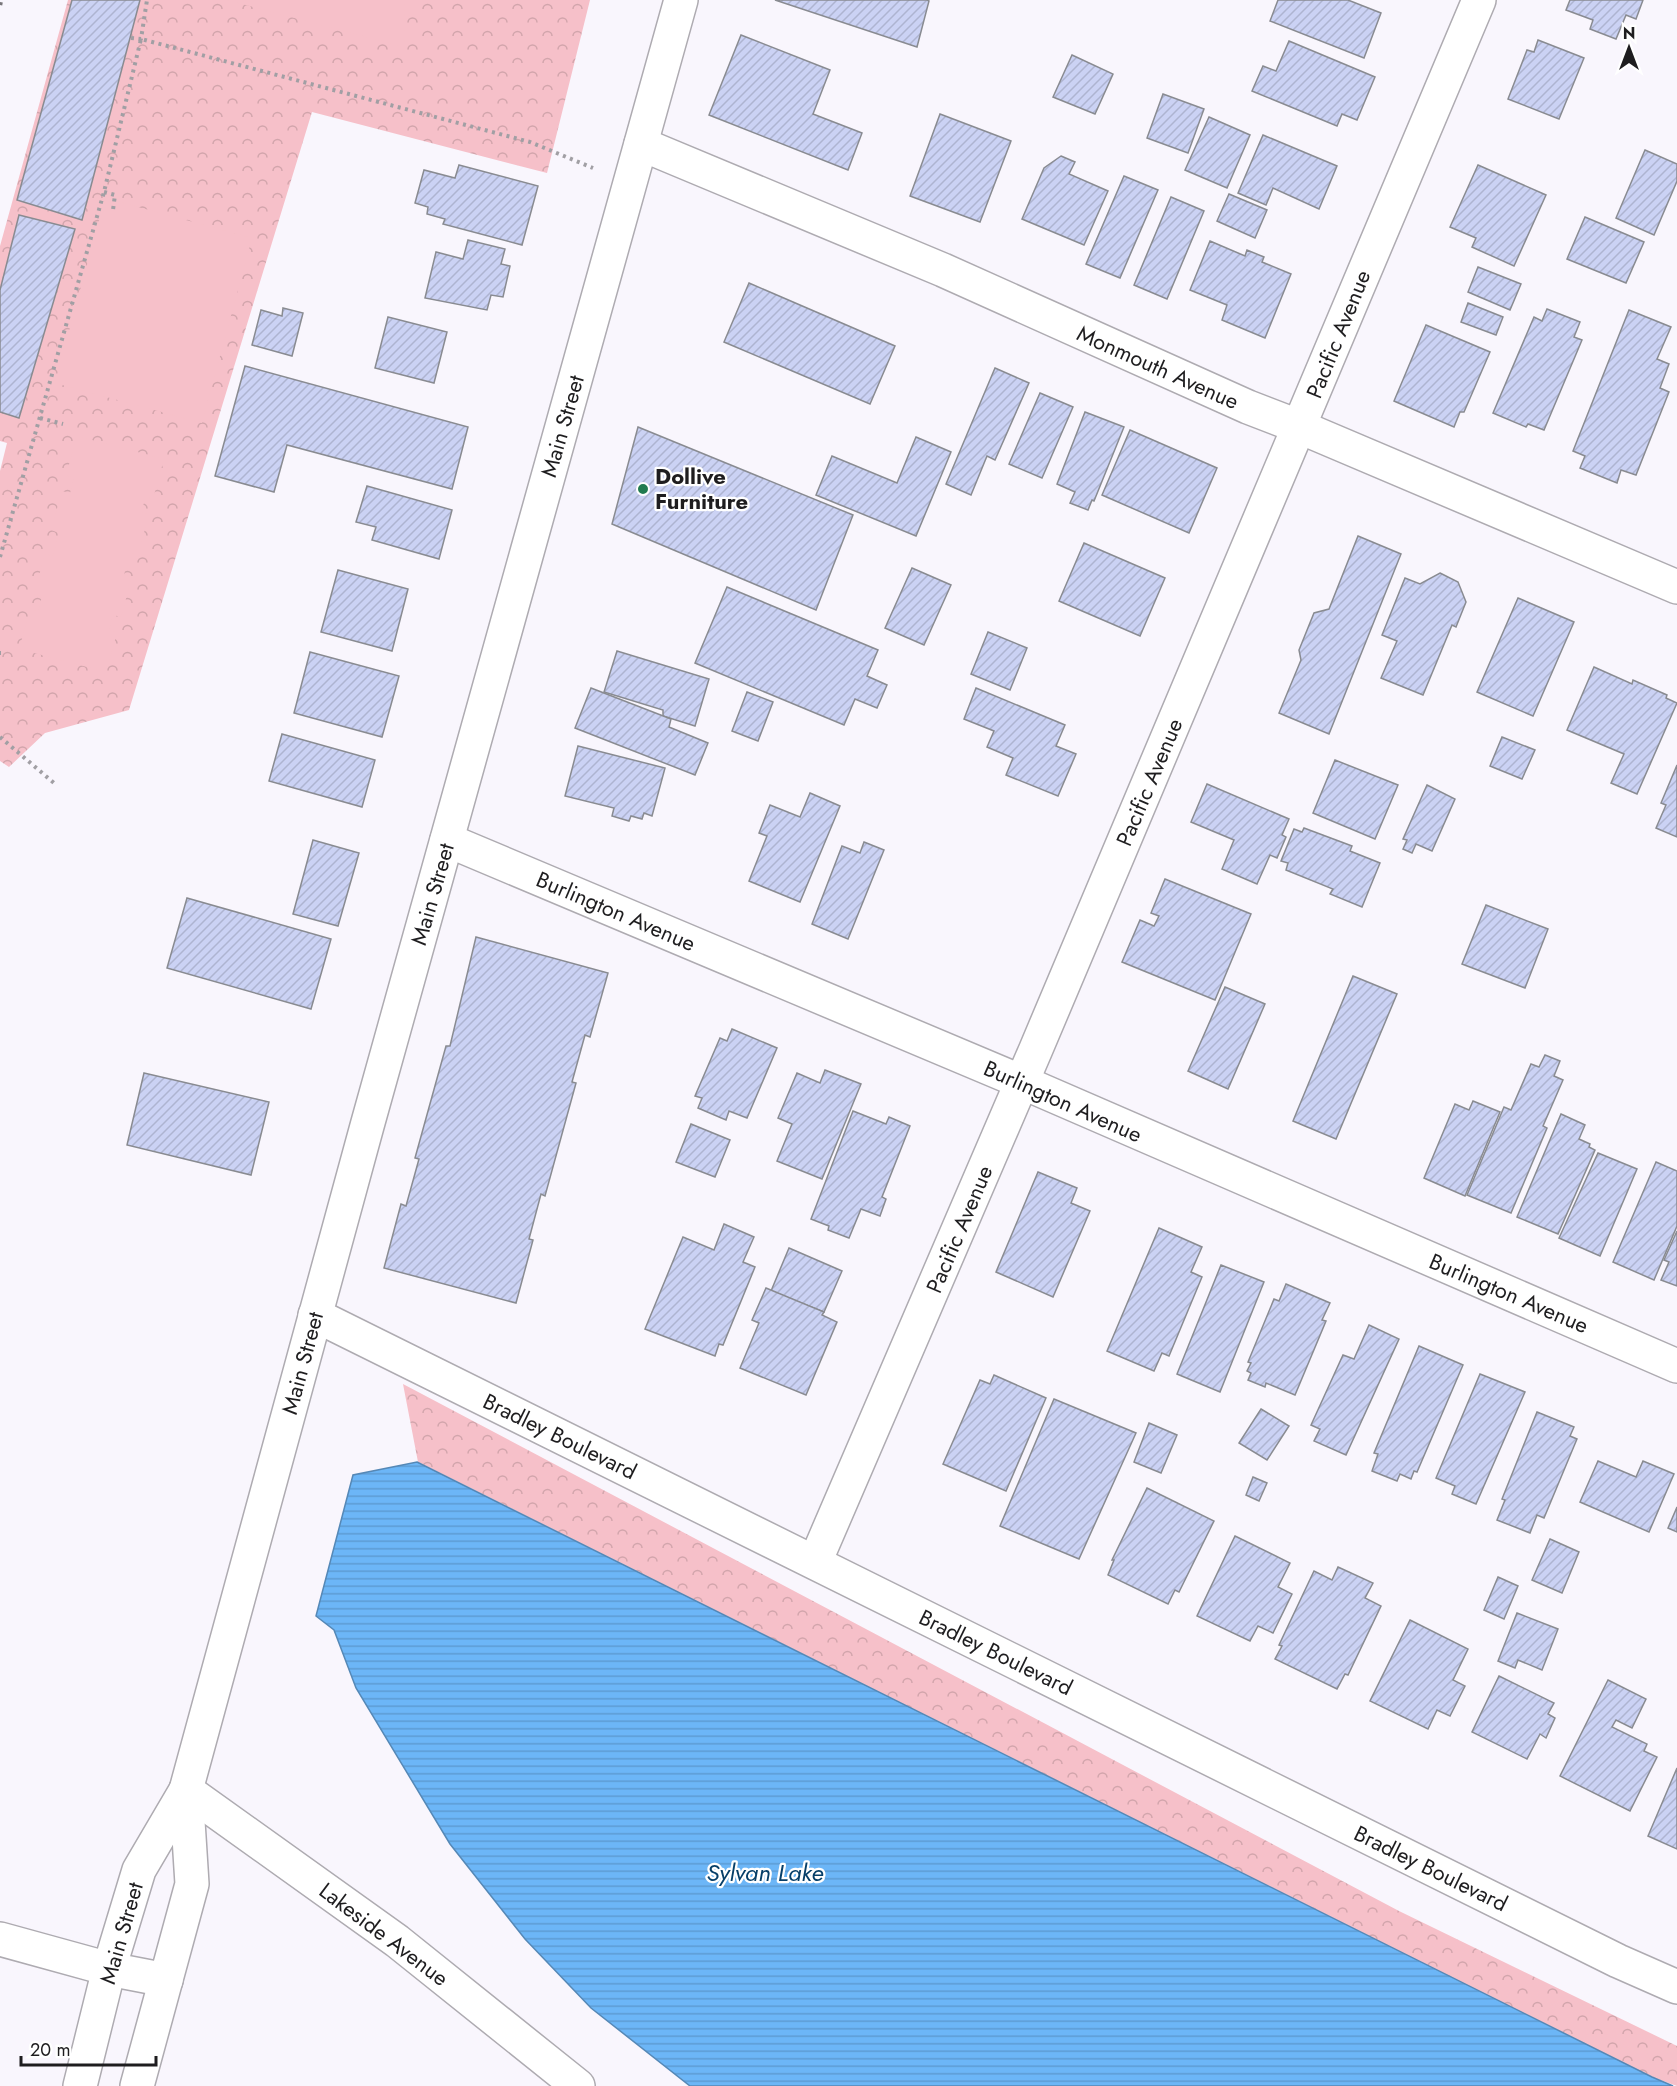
<svg xmlns="http://www.w3.org/2000/svg" width="1677" height="2086" font-family="Jost,sans-serif">
<style>
.park{fill:url(#park-crowns)}
.garden{fill:#f6c0c9}
.water{fill:url(#water-rules);stroke:#5588b6;stroke-width:1.5}
.building{fill:url(#building-hatch);stroke:#898b91;stroke-width:1.5}
.lines{fill:none;stroke-linecap:round;stroke-linejoin:round}
.street-casing{stroke:#aeabb1;stroke-width:36}
.secondary-casing{stroke:#aeabb1;stroke-width:36}
.path{stroke:#a19fa4;stroke-width:4;stroke-dasharray:3 4.5;stroke-linecap:butt}
.street{stroke:#fff;stroke-width:33}
.secondary{stroke:#fff;stroke-width:33}
.rail{stroke:#78767a;stroke-width:4.5;stroke-dasharray:3 6;stroke-linecap:butt}
.poi-dot{fill:#217b50;stroke:#fff;stroke-width:2}
.labels{text-anchor:middle;stroke-width:4.5;stroke-linejoin:round;paint-order:stroke}
.street-label{font-size:22px;fill:#1e1d1f;stroke:#fff}
.poi-label{font-size:22px;font-weight:bold;fill:#1e1d1f;stroke:#fff;text-anchor:start}
.water-label{font-size:24px;font-style:italic;fill:#063f69;stroke:#fff}
</style>
<defs>
<pattern id="park-crowns" width="20" height="18" patternUnits="userSpaceOnUse" patternTransform="scale(1.5)"><rect width="20" height="18" fill="#f6c0c9"/><path d="M2 6a3 3 0 1 1 6 0M12 15a3 3 0 1 1 6 0" fill="none" stroke="#d2a5ac"/></pattern>
<pattern id="water-rules" width="6" height="5" patternUnits="userSpaceOnUse" patternTransform="scale(1.5)"><rect width="6" height="5" fill="#6cb6f7"/><path d="M0 2.5h6" fill="none" stroke="#5d9cd3"/></pattern>
<pattern id="building-hatch" width="6" height="6" patternUnits="userSpaceOnUse" patternTransform="scale(1.5)"><rect width="6" height="6" fill="#cbd2f4"/><path d="M-1 1l2-2M0 6l6-6M5 7l2-2" fill="none" stroke="#aeb4d1"/></pattern>
</defs>
<rect width="100%" height="100%" fill="#f9f6fd"/>
<g class="park">
<path d="M68 0H590L547 173 312 112 129 710 45 733 9 767 0 761V471L7 443 0 441V246Z"/>
<path d="M403 1384 1399 1911 1677 2046V2086L1652 2077 418 1462Z"/>
</g>
<g class="garden">
<path d="M227 0H405L404 47Z"/>
<path d="M105 198 252 238 202 423 55 383Z"/>
<path d="M77 436 164 459 153 499 146 497 141 512 149 515 138 554 130 553 124 575 132 577 121 617 113 615 109 630 117 633 106 672 19 649 30 610 38 611 42 596 34 594 45 554 53 556 59 533 51 530 62 491 70 493 74 478 66 475Z"/>
</g>
<path class="water" d="M417 1462 1652 2077 1673 2086H690L591 2008 525 1939 450 1844 356 1688 334 1630 316 1616 353 1475Z"/>
<g class="building">
<path d="M72 0H140L82 220 17 200Z"/>
<path d="M775 0H927L929 1 917 47Z"/>
<path d="M1278 0H1348L1381 13 1364 58 1270 21Z"/>
<path d="M1570 0H1643L1636 19 1626 15 1616 39 1590 29 1593 20 1566 10Z"/>
<path d="M741 35 830 70 813 114 862 133 848 170 709 115Z"/>
<path d="M1538 40 1584 58 1559 119 1508 99 1527 50 1534 52Z"/>
<path d="M1289 41 1375 77 1357 120 1342 114 1337 126 1252 91 1263 66 1276 71Z"/>
<path d="M1072 55 1113 74 1095 114 1053 97Z"/>
<path d="M1163 94 1204 109 1188 153 1147 138Z"/>
<path d="M940 114 1011 141 980 222 910 196Z"/>
<path d="M1209 117 1250 135 1227 188 1185 170Z"/>
<path d="M1263 135 1337 166 1319 209 1273 188 1266 205 1238 193Z"/>
<path d="M1645 150 1677 164V181L1654 235 1616 218Z"/>
<path d="M1061 156 1075 162 1069 174 1108 191 1084 245 1022 219 1044 168Z"/>
<path d="M459 165 538 186 522 245 443 224 445 219 427 214 428 207 415 203 424 170 455 178Z"/>
<path d="M1478 165 1546 195 1514 266 1472 247 1476 238 1450 227Z"/>
<path d="M1124 176 1158 190 1120 278 1086 264Z"/>
<path d="M1229 194 1267 210 1255 238 1217 221Z"/>
<path d="M1171 197 1204 211 1167 299 1134 285Z"/>
<path d="M19 215 75 229 19 418 0 412V290Z"/>
<path d="M1585 217 1644 242 1626 283 1567 259Z"/>
<path d="M468 240 505 249 501 264 510 266 503 297 491 295 487 310 425 298 436 252 463 259Z"/>
<path d="M1210 241 1245 256 1247 250 1264 257 1262 262 1291 274 1265 338 1222 320 1227 305 1190 290Z"/>
<path d="M1478 267 1521 284 1510 310 1468 292Z"/>
<path d="M749 283 895 346 870 404 724 342Z"/>
<path d="M1468 303 1503 317 1496 335 1461 322Z"/>
<path d="M283 308 303 313 292 356 252 345 261 310 282 316Z"/>
<path d="M1547 309 1580 322 1574 337 1582 340 1544 430 1528 424 1526 427 1493 413 1534 317 1542 321Z"/>
<path d="M1629 310 1671 327 1657 359 1669 364 1660 388 1669 392 1636 475 1621 470 1617 483 1580 468 1585 456 1573 451Z"/>
<path d="M388 317 447 332 434 383 375 368Z"/>
<path d="M1426 325 1490 352 1464 412H1460L1454 427 1394 401Z"/>
<path d="M245 366 468 427 452 489 287 445 274 492 215 476Z"/>
<path d="M995 368 1029 383 995 460 987 456 971 495 946 484Z"/>
<path d="M1040 393 1073 407 1042 478 1009 464Z"/>
<path d="M1085 412 1124 427 1094 501 1092 500 1088 510 1070 503 1075 492 1057 484Z"/>
<path d="M638 427 853 515 816 610 612 524Z"/>
<path d="M1130 430 1217 468 1189 533 1102 495Z"/>
<path d="M916 437 951 452 916 536 816 495 832 456 897 483Z"/>
<path d="M367 486 452 510 439 559 372 540 376 527 356 522Z"/>
<path d="M1358 536 1401 554 1329 734 1279 713 1301 660 1299 650 1314 613 1329 609Z"/>
<path d="M1084 543 1165 578 1140 636 1059 601Z"/>
<path d="M912 568 951 585 924 645 885 628Z"/>
<path d="M338 570 408 589 392 651 321 632Z"/>
<path d="M1440 573 1458 582 1466 602 1456 627 1452 625 1423 695 1381 678 1397 641 1382 635 1405 578 1420 584Z"/>
<path d="M727 587 878 650 867 676 887 685 877 708 855 699 844 725 695 663Z"/>
<path d="M1518 598 1574 622 1533 716 1477 692Z"/>
<path d="M988 632 1027 648 1010 690 971 674Z"/>
<path d="M617 651 709 679 695 726 663 716V710L604 692Z"/>
<path d="M310 652 399 676 382 737 294 713Z"/>
<path d="M1594 667 1632 684 1633 680 1667 695 1666 698 1677 703 1637 794 1611 783 1624 754 1567 730Z"/>
<path d="M591 688 671 719 669 727 708 743 695 775 575 728Z"/>
<path d="M976 688 1065 725 1056 746 1076 754 1058 796 1006 775 1013 758 987 747 994 731 964 719Z"/>
<path d="M747 692 773 702 758 741 732 731Z"/>
<path d="M282 734 375 760 362 807 269 781Z"/>
<path d="M1502 737 1535 750 1522 779 1490 766Z"/>
<path d="M578 746 665 768 652 816 644 813 642 819 631 816 629 821 612 816 614 808 565 796Z"/>
<path d="M1335 760 1398 785 1375 839 1313 813Z"/>
<path d="M1677 765V837L1656 828 1666 805 1661 803Z"/>
<path d="M1207 784 1289 819 1282 835 1286 837 1277 858 1270 855 1257 884 1222 869 1234 840 1191 822Z"/>
<path d="M1427 785 1455 799 1432 851 1416 844 1412 853 1403 849 1407 840 1403 839Z"/>
<path d="M810 793 840 806 800 902 749 881 767 836 759 833 770 805 800 817Z"/>
<path d="M1304 828 1352 846 1350 851 1380 863 1362 907 1330 894 1333 889 1286 870 1288 863 1281 861 1294 829 1302 832Z"/>
<path d="M313 840 359 853 338 926 293 914Z"/>
<path d="M864 842 884 850 848 939 812 924 842 846 860 853Z"/>
<path d="M1165 879 1251 914 1215 1000 1122 962 1140 920 1154 926 1159 916 1151 913Z"/>
<path d="M187 898 331 939 311 1009 167 968Z"/>
<path d="M1486 905 1548 929 1525 988 1462 964Z"/>
<path d="M476 937 608 973 590 1037 585 1035 572 1082 576 1083 545 1196 541 1194 529 1239 533 1240 516 1303 384 1268 401 1204 406 1206 419 1159 415 1158 446 1046H450Z"/>
<path d="M1353 976 1397 994 1336 1139 1293 1121Z"/>
<path d="M1225 987 1265 1004 1228 1089 1188 1071Z"/>
<path d="M732 1029 777 1048 747 1118 729 1111 726 1120 698 1108 702 1098 695 1096 720 1038 727 1041Z"/>
<path d="M1545 1055 1560 1061 1554 1076 1563 1080 1543 1126 1547 1128 1511 1213 1467 1195 1504 1107 1511 1110 1531 1064 1539 1067Z"/>
<path d="M825 1070 861 1084 822 1179 777 1161 792 1124 778 1118 797 1073 820 1083Z"/>
<path d="M144 1073 269 1102 251 1175 127 1145Z"/>
<path d="M1473 1101 1500 1112 1465 1196 1424 1178 1455 1104 1469 1110Z"/>
<path d="M853 1111 886 1124 889 1117 910 1126 882 1197 886 1199 880 1216 861 1209 849 1238 828 1230 829 1226 811 1219Z"/>
<path d="M1561 1114 1585 1125 1579 1139 1590 1144 1589 1147 1595 1150 1558 1234 1517 1217Z"/>
<path d="M691 1124 730 1140 715 1177 676 1162Z"/>
<path d="M1598 1153 1637 1169 1600 1256 1559 1238Z"/>
<path d="M1656 1162 1677 1171V1226L1654 1280 1613 1262Z"/>
<path d="M1038 1172 1077 1188 1071 1203 1090 1211 1053 1297 996 1272Z"/>
<path d="M724 1224 754 1237 743 1262 755 1267 723 1345 719 1344 715 1356 645 1329 683 1237 714 1250Z"/>
<path d="M1159 1228 1202 1247 1191 1272 1202 1277 1169 1356 1162 1353 1154 1371 1107 1351Z"/>
<path d="M1677 1231V1286L1661 1280 1669 1262 1664 1260Z"/>
<path d="M789 1248 842 1271 824 1312 771 1291Z"/>
<path d="M1221 1265 1264 1282 1220 1392 1177 1374Z"/>
<path d="M1286 1284 1330 1303 1322 1320 1326 1321 1295 1395 1266 1383 1265 1387 1248 1380 1251 1373 1247 1371 1251 1363 1248 1362 1274 1299 1279 1301Z"/>
<path d="M766 1288 824 1312 822 1315 837 1322 806 1395 740 1368 759 1323 752 1320Z"/>
<path d="M1369 1325 1399 1339 1346 1455 1314 1441 1320 1429 1311 1425 1343 1355 1354 1359Z"/>
<path d="M1419 1346 1463 1365 1417 1472 1414 1471 1411 1479 1400 1474 1397 1481 1372 1471 1378 1454 1374 1453Z"/>
<path d="M1480 1374 1525 1392 1476 1504 1452 1494 1455 1486 1436 1478Z"/>
<path d="M994 1375 1046 1398 1006 1491 943 1464 980 1380 990 1384Z"/>
<path d="M1054 1399 1136 1433 1079 1559 1000 1526Z"/>
<path d="M1261 1409 1289 1426 1267 1460 1239 1443Z"/>
<path d="M1537 1412 1574 1427 1570 1436 1577 1439 1544 1518 1537 1515 1530 1533 1497 1520 1505 1500 1502 1499Z"/>
<path d="M1149 1423 1177 1435 1161 1473 1134 1462Z"/>
<path d="M1598 1461 1636 1477 1643 1461 1674 1474 1649 1532 1580 1502Z"/>
<path d="M1253 1477 1267 1483 1259 1501 1246 1495Z"/>
<path d="M1147 1488 1214 1521 1179 1592 1175 1590 1168 1604 1108 1575 1114 1560H1112Z"/>
<path d="M1677 1507V1532L1668 1528Z"/>
<path d="M1235 1536 1290 1563 1278 1587 1292 1594 1273 1633 1258 1626 1250 1641 1197 1616Z"/>
<path d="M1550 1539 1579 1552 1562 1593 1532 1580Z"/>
<path d="M1338 1567 1373 1583 1365 1598 1381 1606 1348 1675 1345 1674 1337 1689 1275 1659 1282 1646 1279 1645 1314 1571 1332 1580Z"/>
<path d="M1498 1577 1518 1586 1504 1619 1484 1610Z"/>
<path d="M1517 1613 1558 1629 1542 1670 1518 1660 1515 1668 1498 1661Z"/>
<path d="M1410 1620 1468 1649 1453 1680 1465 1686 1450 1716 1437 1710 1428 1729 1370 1701Z"/>
<path d="M1499 1676 1554 1703 1548 1714 1555 1718 1546 1738 1540 1734 1527 1759 1472 1732Z"/>
<path d="M1608 1680 1646 1699 1632 1728 1616 1720 1612 1727 1647 1744 1644 1751 1657 1757 1630 1811 1560 1776Z"/>
<path d="M1677 1768V1849L1648 1836Z"/>
</g>
<g class="lines">
<defs>
<g id="street">
<path d="M641 144 943 270 1248 407 1300 427 1677 587"/>
<path d="M447 840 1022 1082 1677 1366"/>
<path d="M315 1315 1618 1961 1677 1987"/>
<path d="M815 1562 1036 1049 1479 0"/>
<path d="M186 1790 397 1941 578 2086"/>
<path d="M0 1939 109 1969 166 1980"/>
</g>
<g id="secondary">
<path d="M80 2086 109 1969 139 1870 186 1790 367 1126 681 0"/>
<path d="M137 2086 192 1884 186 1790"/>
</g>
</defs>
<use href="#street" class="street-casing"/>
<use href="#secondary" class="secondary-casing"/>
<g class="path">
<path d="M131 38 141 39 147 0"/>
<path d="M104 192 115 195 113 210"/>
<path d="M40 418 63 424"/>
<path d="M0 557 104 192 141 39 530 142 593 168"/>
<path d="M0 653H1"/>
<path d="M0 737 54 783"/>
</g>
<use href="#street" class="street"/>
<use href="#secondary" class="secondary"/>
<path class="rail" d="M0 5 1 0"/>
</g>
<circle class="poi-dot" cx="643" cy="489" r="6"/>
<g class="labels">
<g class="street-label">
<text transform="translate(1338 334) rotate(-68)" y="8">Pacific Avenue</text>
<text transform="translate(1158 367) rotate(24)" y="8">Monmouth Avenue</text>
<text transform="translate(562 426) rotate(-74)" y="8">Main Street</text>
<text transform="translate(1149 782) rotate(-67)" y="8">Pacific Avenue</text>
<text transform="translate(432 894) rotate(-74)" y="8">Main Street</text>
<text transform="translate(616 911) rotate(23)" y="8">Burlington Avenue</text>
<text transform="translate(1063 1101) rotate(24)" y="8">Burlington Avenue</text>
<text transform="translate(959 1229) rotate(-67)" y="8">Pacific Avenue</text>
<text transform="translate(1509 1293) rotate(23)" y="8">Burlington Avenue</text>
<text transform="translate(302 1363) rotate(-75)" y="8">Main Street</text>
<text transform="translate(560 1436) rotate(26)" y="8">Bradley Boulevard</text>
<text transform="translate(996 1652) rotate(26)" y="8">Bradley Boulevard</text>
<text transform="translate(1431 1868) rotate(26)" y="8">Bradley Boulevard</text>
<text transform="translate(121 1933) rotate(-74)" y="8">Main Street</text>
<text transform="translate(384 1934) rotate(37)" y="8">Lakeside Avenue</text>
</g>
<g class="poi-label">
<text x="655" y="484">Dollive<tspan x="655" dy="25">Furniture</tspan></text>
</g>
<g class="water-label">
<text x="765" y="1881">Sylvan Lake</text>
</g>
</g>
<g transform="translate(1629 48)" stroke="#ffffff" stroke-width="4.5" paint-order="stroke">
<path d="M0-4.5L10 22L0 15L-10 22Z" fill="#1e1d1f"/>
<text y="-9" font-size="16" font-weight="bold" text-anchor="middle" fill="#1e1d1f">N</text>
</g>
<path d="M21 2056v9h135v-9" fill="none" stroke="#1e1d1f" stroke-width="3"/>
<text x="30" y="2056" font-size="18" fill="#1e1d1f" stroke="#ffffff" stroke-width="4.5" paint-order="stroke">20 m</text>
</svg>
